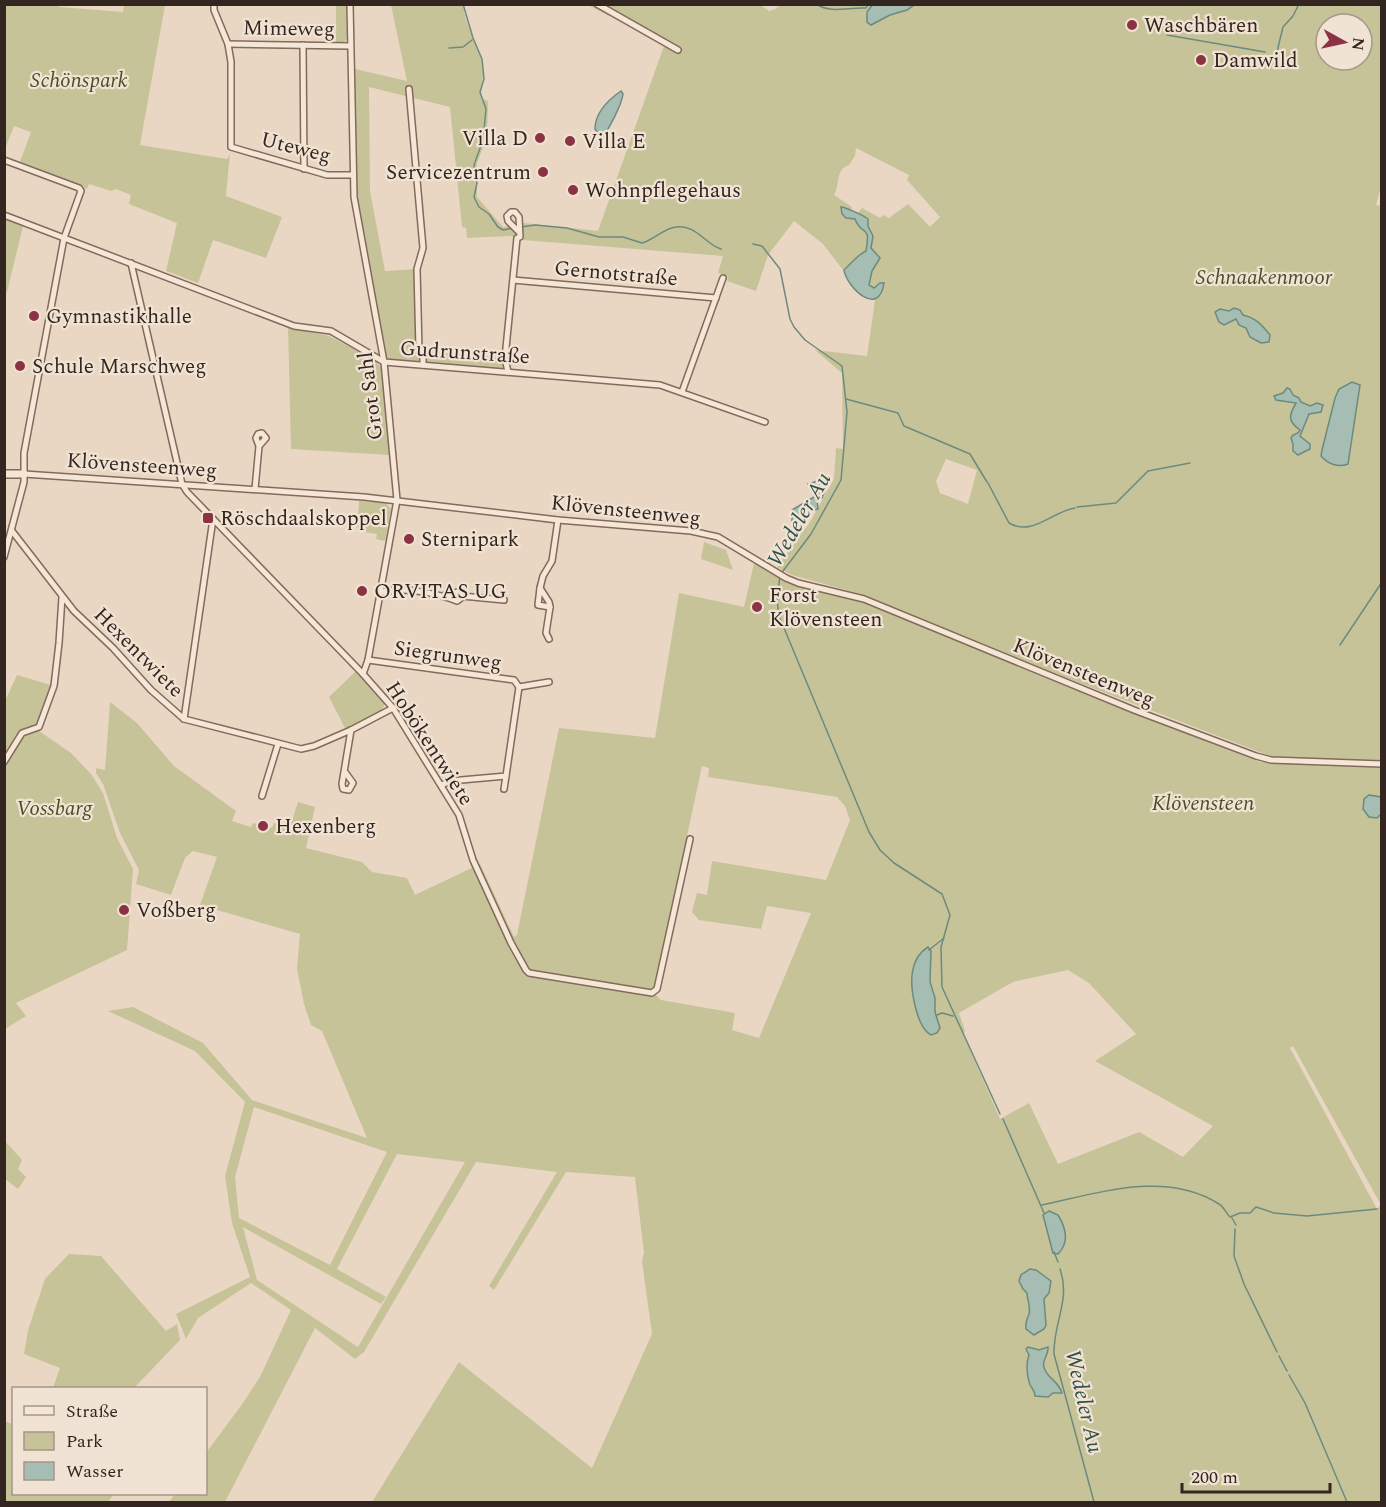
<svg xmlns="http://www.w3.org/2000/svg" width="1386" height="1507" font-family="Spectral,serif">
<style>
.green{fill:#c6c399;fill-rule:evenodd}
.water{fill:#a5bdb2;stroke:#6d8a7e;stroke-width:1.5}
.lines{fill:none;stroke-linecap:round;stroke-linejoin:round}
.stream{stroke:#6d8a7e;stroke-width:1.5}
.minor-casing{stroke:#826a5c;stroke-width:8}
.tertiary-casing{stroke:#826a5c;stroke-width:10}
.minor{stroke:#f5e6d6;stroke-width:5}
.tertiary{stroke:#f5e6d6;stroke-width:7}
.poi-dot{fill:#8b3243;stroke:#f1e3d3;stroke-width:2}
.labels{text-anchor:middle;stroke-width:4.5;stroke-linejoin:round;paint-order:stroke}
.poi-label{font-size:21px;fill:#33251f;stroke:#f1e3d3;text-anchor:start}
.street-label{font-size:21px;fill:#33251f;stroke:#f1e3d3}
.park-label{font-size:21px;font-style:italic;fill:#4b4e27;stroke:#f1e3d3}
.water-label{font-size:22px;font-style:italic;fill:#305249;stroke:#f1e3d3}
</style>
<rect width="100%" height="100%" fill="#e9d7c4"/>
<g class="green">
<path d="M759 4 769 11 775 9 781 5H873L867 12 873 24 890 15 907 10 914 4 1381 5 1382 183 1376 205 1380 206 1381 199V1205L1293 1046 1290 1048 1377 1209 1381 1205V1502H372L459 1362 592 1468 652 1334 642 1261 644 1253 635 1177 566 1172 494 1290 489 1286 557 1172 476 1162 364 1352 355 1359 315 1328 225 1502H169L175 1494H206V1453L243 1403 261 1375 291 1310 251 1283 198 1318 186 1339 176 1314 250 1277 232 1223 225 1176 245 1102 195 1051 108 1011 133 1007 203 1043 252 1100 367 1138 322 1031 311 1025 304 1004 297 969 300 934 200 905 217 857 193 851 185 858 171 895 136 884 139 870 120 833 103 784 96 773V768L105 770 110 702 137 723 174 766 236 811 232 821 251 827 253 823 272 828 274 823 290 827 298 802 315 807 306 848 362 862 372 872 407 878 415 895 480 864 514 937 517 935 559 728 655 738 679 593 744 607 755 559 787 582 865 603 1131 712 1260 762H1266L1270 756 1007 655 867 596 792 575 777 567 810 522 834 479 836 448 843 449 842 373 815 350 867 356 875 300C861 299 847 284 843 270L823 244 794 221 768 255 756 291 727 281 728 276 718 273 723 256 523 240 513 238 512 236 467 238 466 228 462 227 450 107 369 87 370 191 385 271 417 269 419 350 505 358 508 372 384 362 354 197 351 68 407 81 391 5H463C465 27 480 46 483 67 485 79 478 90 483 99L488 101 487 137 477 163V197L503 227 524 223 598 231 665 43 614 15 609 16 588 5ZM1326 24H1362V60H1326ZM856 148 909 175 907 180 940 217 930 227 908 204 889 218 883 215 880 218 862 208 857 214 851 210 852 207 834 195C841 182 835 170 849 165L855 156ZM946 459 977 470 968 504 940 493 936 481ZM702 766 709 768 708 777 837 797 845 806 850 820 826 880 712 861 707 895 697 893 692 912 699 920 761 929 767 906 811 913 759 1038 732 1030 735 1013 661 1000 652 991 654 990ZM1068 970 1089 983 1136 1034 1095 1061 1213 1126 1183 1157 1139 1132 1058 1164 1029 1103 1000 1119 963 1034 965 1031 959 1013 1013 982ZM254 1107 387 1152 330 1265 239 1218 235 1177ZM397 1154 465 1162 358 1347 257 1280 243 1227 381 1304 386 1297 337 1269Z"/>
<path d="M5 5H58L59 7 123 12 124 5H165L140 145 227 159 230 154 226 196 282 217 266 258 213 240 198 283 166 271 177 223 129 204 131 195 116 189 111 191 89 184 87 189 20 162 31 132 14 126 5 149Z"/>
<path d="M336 5H346L347 39 343 43H336Z"/>
<path d="M4 215 24 222 7 292 4 291Z"/>
<path d="M288 327 329 336 376 361 383 371 389 455 291 449Z"/>
<path d="M359 501 386 503 391 509 385 541 376 539 377 534 357 531Z"/>
<path d="M704 542 726 550 733 570 701 559Z"/>
<path d="M356 671 383 699 385 704 381 711 346 730 329 697Z"/>
<path d="M17 675 51 685 38 723 39 731 71 753 91 774 103 793 117 838 133 869 127 950 16 1003 26 1016 5 1029 4 703Z"/>
<path d="M5 1141 22 1160 18 1169 26 1177 18 1189 5 1179Z"/>
<path d="M69 1254 101 1256 166 1331 177 1324 180 1340 134 1388H53L60 1368 24 1354 28 1330 45 1279Z"/>
<path d="M4 1421 13 1424 14 1494H114L108 1502H5Z"/>
</g>
<g class="water">
<path d="M873 4H914V5L907 10 890 15 871 25 867 22V12Z"/>
<path d="M621 91 623 94C622 104 607 134 601 137L595 129C595 113 608 100 621 91Z"/>
<path d="M841 207C845 207 865 216 868 219V226L873 236 871 248 880 258 872 271 869 285 874 288 880 283H884C879 318 847 288 844 270 851 264 857 255 866 251 871 222 862 238 855 219L846 218 842 214Z"/>
<path d="M1234 308 1240 310 1243 315C1256 318 1262 325 1270 335L1269 342 1261 343 1250 337 1246 328 1239 325 1236 319 1224 325 1219 322 1215 312 1220 309 1229 311Z"/>
<path d="M1352 382 1360 385 1348 464C1338 468 1328 464 1321 456L1322 450 1335 398 1339 389Z"/>
<path d="M1287 388 1290 389 1293 395 1299 398 1301 402 1310 406 1317 403 1323 405 1321 412 1309 414 1300 436 1310 444V449L1298 455 1293 451V444L1291 438 1293 435 1298 433 1300 430C1287 421 1289 415 1296 403L1276 400 1274 396 1283 393Z"/>
<path d="M821 480 826 489 822 498 817 499 818 509 811 511 802 527H797L792 521V510L814 497 816 494 808 484Z"/>
<path d="M1369 795 1381 797V814L1377 818 1369 817 1363 809 1364 799Z"/>
<path d="M928 947 931 951 930 982 935 998V1012L940 1028 937 1033 931 1035C916 1027 909 985 913 969 915 960 920 952 928 947Z"/>
<path d="M1049 1211 1058 1215C1066 1228 1070 1242 1058 1254L1053 1253 1043 1215Z"/>
<path d="M1030 1269 1036 1270 1051 1281 1049 1293 1044 1299 1046 1325 1044 1329 1034 1335 1026 1329C1025 1322 1027 1320 1029 1314 1031 1308 1027 1299 1027 1293L1023 1289 1019 1281 1021 1275Z"/>
<path d="M1028 1347 1039 1350 1048 1347C1049 1356 1040 1361 1045 1370 1049 1379 1059 1382 1062 1393H1053L1048 1397 1035 1396C1035 1389 1030 1388 1029 1382 1027 1374 1026 1363 1029 1355L1026 1349Z"/>
</g>
<g class="lines">
<g class="stream">
<path d="M463 4 473 38 482 59 484 79 480 92 486 109 483 140 474 165 477 183 474 197 479 207 489 214 498 227 503 230 514 228"/>
<path d="M816 4C832 14 847 7 866 8L868 4"/>
<path d="M1167 35 1265 52"/>
<path d="M449 48 463 47 472 40"/>
<path d="M1275 60 1283 27 1293 16 1299 4"/>
<path d="M521 227 535 225 567 228 599 237H623L642 243C654 240 664 228 676 227 696 224 705 244 721 249"/>
<path d="M753 244 762 246 780 269 790 319 794 327 805 340 842 366 847 412 841 480 811 534 780 575 777 600 779 616 869 832 880 850 894 863 942 894 950 915 941 947 942 987 1000 1114"/>
<path d="M846 399 898 413 904 426 970 454 987 482"/>
<path d="M988 483 1009 523C1032 537 1053 511 1075 508"/>
<path d="M1077 507 1116 503 1148 471 1190 463"/>
<path d="M1340 645 1382 582"/>
<path d="M929 950 944 938"/>
<path d="M937 1015 942 1013 953 1016"/>
<path d="M1003 1119 1044 1213"/>
<path d="M1042 1205C1099 1193 1166 1170 1219 1204 1224 1207 1226 1213 1230 1217L1240 1213H1250L1256 1207 1274 1213 1307 1216 1377 1209"/>
<path d="M1232 1218 1236 1225"/>
<path d="M1235 1229 1234 1256 1244 1284 1277 1352"/>
<path d="M1054 1252 1058 1262"/>
<path d="M1060 1269C1071 1300 1053 1323 1054 1354L1094 1502"/>
<path d="M1279 1356 1287 1371"/>
<path d="M1289 1375 1305 1403 1347 1502"/>
</g>
<defs>
<g id="minor">
<path d="M214 4V10L228 44 231 62V147L327 175H353"/>
<path d="M350 4 354 197 384 362 397 500 368 660 363 674"/>
<path d="M597 4 678 50"/>
<path d="M228 44 350 46"/>
<path d="M303 45 304 169"/>
<path d="M409 89 423 248 417 269 419 350 423 358V365"/>
<path d="M4 160 79 188 81 191 64 238 24 453V482L4 557"/>
<path d="M4 215 294 326 331 331 384 362 660 385 765 422"/>
<path d="M131 263 182 484 187 492 363 674 393 708 459 815 473 860 511 943 526 970 529 973 652 993 657 989 690 839"/>
<path d="M513 280 716 298"/>
<path d="M508 372 505 358 517 238 520 237 519 217 515 212H511L507 216 508 221 519 232"/>
<path d="M682 392 723 278"/>
<path d="M24 474 364 497 558 520 691 531 718 537 786 578 798 583 864 599 1134 710 1256 756 1271 760 1382 764"/>
<path d="M255 489 259 446 256 438 258 434 262 433 266 438 259 446"/>
<path d="M12 531 74 611 113 648 151 690 184 719 301 749 314 746 351 730 393 708"/>
<path d="M540 588 543 576 552 561 558 520"/>
<path d="M540 588 549 602 550 607 538 605Z"/>
<path d="M379 593C401 586 436 593 457 601L461 598V594L458 592 445 595"/>
<path d="M462 596 504 600"/>
<path d="M549 639 546 633 550 607"/>
<path d="M368 660 514 680 519 687 506 776 450 781 442 785"/>
<path d="M519 687 549 682"/>
<path d="M184 719 213 519"/>
<path d="M4 762 22 733 39 727 54 686 59 643 62 597"/>
<path d="M345 772 353 783 349 790 343 789 342 784 351 730"/>
<path d="M504 789 506 776"/>
<path d="M262 796 278 744"/>
</g>
<path id="tertiary" d="M4 474H24"/>
</defs>
<use href="#minor" class="minor-casing"/>
<use href="#tertiary" class="tertiary-casing"/>
<use href="#minor" class="minor"/>
<use href="#tertiary" class="tertiary"/>
</g>
<g class="poi-dot">
<circle cx="1132" cy="25" r="6"/>
<circle cx="1201" cy="60" r="6"/>
<circle cx="540" cy="138" r="6"/>
<circle cx="570" cy="141" r="6"/>
<circle cx="543" cy="172" r="6"/>
<circle cx="573" cy="190" r="6"/>
<circle cx="34" cy="316" r="6"/>
<circle cx="20" cy="366" r="6"/>
<rect x="202" y="512" width="12" height="12" rx="3"/>
<circle cx="409" cy="539" r="6"/>
<circle cx="362" cy="591" r="6"/>
<circle cx="757" cy="607" r="6"/>
<circle cx="263" cy="826" r="6"/>
<circle cx="124" cy="910" r="6"/>
</g>
<g class="labels">
<g class="poi-label">
<text x="1144" y="32">Waschbären</text>
<text x="1213" y="67">Damwild</text>
<text x="528" y="145" text-anchor="end">Villa D</text>
<text x="582" y="148">Villa E</text>
<text x="531" y="179" text-anchor="end">Servicezentrum</text>
<text x="585" y="197">Wohnpflegehaus</text>
<text x="46" y="323">Gymnastikhalle</text>
<text x="32" y="373">Schule Marschweg</text>
<text x="220" y="525">Röschdaalskoppel</text>
<text x="421" y="546">Sternipark</text>
<text x="374" y="598">ORVITAS UG</text>
<text x="769" y="602">Forst<tspan x="769" dy="24">Klövensteen</tspan></text>
<text x="275" y="833">Hexenberg</text>
<text x="136" y="917">Voßberg</text>
</g>
<g class="street-label">
<text transform="translate(289 28) rotate(1)" y="7">Mimeweg</text>
<text transform="translate(296 147) rotate(14)" y="7">Uteweg</text>
<text transform="translate(616 273) rotate(5)" y="7">Gernotstraße</text>
<text transform="translate(465 352) rotate(4)" y="7">Gudrunstraße</text>
<text transform="translate(370 396) rotate(-97)" y="7">Grot Sahl</text>
<text transform="translate(142 465) rotate(4)" y="7">Klövensteenweg</text>
<text transform="translate(626 510) rotate(6)" y="7">Klövensteenweg</text>
<text transform="translate(139 652) rotate(45)" y="7">Hexentwiete</text>
<text transform="translate(448 655) rotate(8)" y="7">Siegrunweg</text>
<text transform="translate(1084 672) rotate(22)" y="7">Klövensteenweg</text>
<text transform="translate(430 743) rotate(57)" y="7">Hobökentwiete</text>
</g>
<g class="park-label">
<text x="79" y="87">Schönspark</text>
<text x="1264" y="284">Schnaakenmoor</text>
<text x="1203" y="810">Klövensteen</text>
<text x="54" y="815">Vossbarg</text>
</g>
<g class="water-label">
<text transform="translate(798 519) rotate(-60)" y="8">Wedeler Au</text>
<text transform="translate(1085 1401) rotate(77)" y="8">Wedeler Au</text>
</g>
</g>
<rect width="1386" height="1507" fill="none" stroke="#33251f" stroke-width="12"/>
<rect x="12" y="1387" width="195" height="108" fill="#f1e3d3" stroke="#a5978b" stroke-width="1.5"/>
<rect x="24" y="1406" width="30" height="9" fill="#f5e6d6" stroke="#a5978b" stroke-width="1.5"/>
<text x="66" y="1417" font-size="18" fill="#33251f">Straße</text>
<rect x="24" y="1432" width="30" height="18" fill="#c6c399" stroke="#a5978b" stroke-width="1.5"/>
<text x="66" y="1447" font-size="18" fill="#33251f">Park</text>
<rect x="24" y="1462" width="30" height="18" fill="#a5bdb2" stroke="#a5978b" stroke-width="1.5"/>
<text x="66" y="1477" font-size="18" fill="#33251f">Wasser</text>
<g transform="translate(1344 42) rotate(98)"><circle r="28" fill="#f1e3d3" stroke="#a5978b" stroke-width="1.5"/>
<path d="M0-4.5L10 22L0 15L-10 22Z" fill="#8b3243"/>
<text y="-9" font-size="16" font-weight="bold" text-anchor="middle" fill="#33251f">N</text>
</g>
<path d="M1182 1483v9h148v-9" fill="none" stroke="#33251f" stroke-width="3"/>
<text x="1191" y="1483" font-size="18" fill="#33251f" stroke="#f1e3d3" stroke-width="4.5" paint-order="stroke">200 m</text>
</svg>
